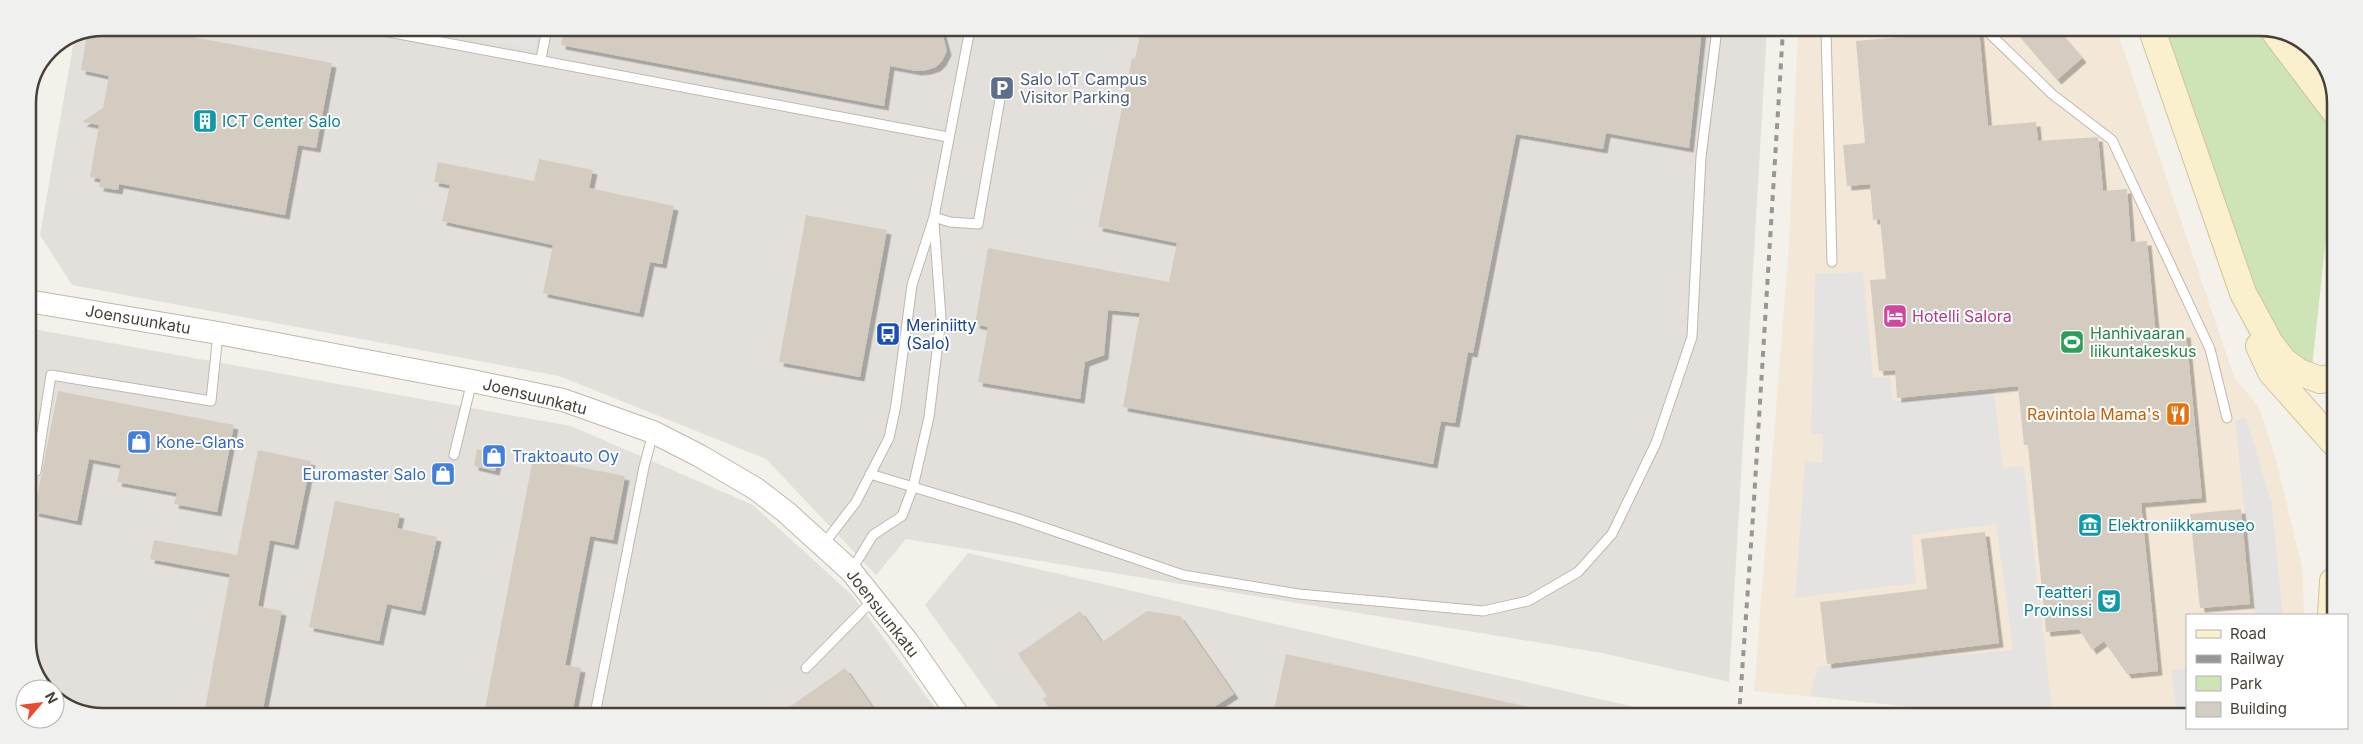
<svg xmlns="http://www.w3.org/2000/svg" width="2363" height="744" font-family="Inter,sans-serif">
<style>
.commercial{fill:#f3e8d7}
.industrial{fill:#e3e0db}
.green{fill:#cee4b6}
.parking{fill:#e5e3e1}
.building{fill:#d4ccc0;filter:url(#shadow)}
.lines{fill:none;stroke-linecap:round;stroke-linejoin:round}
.service-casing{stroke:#beb8ad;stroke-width:11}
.tertiary-casing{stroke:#beb8ad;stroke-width:24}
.secondary-casing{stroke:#cfc39d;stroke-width:28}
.service{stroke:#fff;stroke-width:9}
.tertiary{stroke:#fff;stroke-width:22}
.secondary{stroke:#faf0cd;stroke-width:26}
.rail{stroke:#979797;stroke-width:4;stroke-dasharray:6 6;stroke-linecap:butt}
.labels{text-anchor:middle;stroke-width:4;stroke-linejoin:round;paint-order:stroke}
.service-label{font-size:16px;fill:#4e5e75;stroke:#fff;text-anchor:start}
.culture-label{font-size:16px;fill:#0d838f;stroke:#fff;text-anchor:start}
.hotel-label{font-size:16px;fill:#b23c85;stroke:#fff;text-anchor:start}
.street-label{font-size:16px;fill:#474138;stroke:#fff}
.transit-label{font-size:16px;fill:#164399;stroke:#fff;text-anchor:start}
.leisure-label{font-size:16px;fill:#27864d;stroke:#fff;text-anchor:start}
.food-label{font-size:16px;fill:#c56008;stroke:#fff;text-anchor:end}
.shop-label{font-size:16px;fill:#366cbe;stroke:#fff;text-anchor:start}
.rim{fill:none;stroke:#474138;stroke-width:2.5}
</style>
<defs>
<filter id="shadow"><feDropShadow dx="4.5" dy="4.5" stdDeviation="0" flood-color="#0004"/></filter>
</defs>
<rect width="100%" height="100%" fill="#f3f1ea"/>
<path class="commercial" d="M1798 30H2117L2234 377 2260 409 2275 456 2302 567 2304 615H2187V716H1998L1754 691 1789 244Z"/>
<g class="industrial">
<path d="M103 28 1767 30 1729 682 1602 653 906 539 876 575 766 459 559 376 72 285 40 235 74 40Z"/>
<path d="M28 328 571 426 753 505 852 595 940 715 83 714 55 696V689H46L28 646Z"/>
<path d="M968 553 1673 716 1004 715 925 605Z"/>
</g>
<g class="green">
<path d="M2163 30H2260L2335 131V155L2312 367 2286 350 2264 310Z"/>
<path d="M2302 45 2320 57 2330 83Z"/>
</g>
<g class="parking">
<path d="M416 28H539L535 50Z"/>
<path d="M1820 30H1892L1819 38Z"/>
<path d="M1863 272 1873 378 1890 377 1893 401 1994 391 2003 468 2024 466 2053 716H1998L1810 696 1818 667 2013 650 1996 524 1912 535 1916 583 1795 598 1805 461 1822 463 1823 434H1811L1815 274Z"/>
<path d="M2246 418 2272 504 2283 615H2255L2235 420Z"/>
<path d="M2187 668V716H2177L2171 670Z"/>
</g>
<g class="building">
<path d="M103 28H144L332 63 316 148 298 145 285 215 119 184 118 190 99 187 101 179 90 177 99 125 82 122 103 108 109 76 81 70 87 34Z"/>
<path d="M564 28 941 29 947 51 942 61 936 67 927 70 917 71 890 66 884 106 561 45Z"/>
<path d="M1141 29H1702L1689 148 1606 133 1603 149 1516 134 1473 353 1468 352 1455 423 1441 421 1433 464 1123 407 1140 313 1108 310 1104 355 1085 362 1080 399 978 382 988 327 975 324 988 248 1169 282 1177 243 1098 227 1132 58 1135 59Z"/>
<path d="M1979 30 1988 126 2036 122 2038 141 2098 137 2103 191 2127 189 2131 242 2147 241 2156 336 2186 333 2202 498 2141 503 2158 671 2127 674 2104 641 2092 650 2079 629 2046 632 2028 445H2024L2018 386 1897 398 1895 370 1879 371 1870 280 1886 279 1880 219 1873 220 1870 184 1847 186 1843 145 1865 143 1856 41Z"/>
<path d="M2014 30H2058L2082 58 2057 80Z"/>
<path d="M539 159 593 170 589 188 674 206 662 264 650 262 639 313 543 293 553 245 442 221 450 185 434 182 438 162 534 181Z"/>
<path d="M806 215 887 230 860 377 779 362Z"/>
<path d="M58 391 234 425 217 512 174 504 177 493 117 482 121 465 89 459 77 521 34 512Z"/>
<path d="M477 449 499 454 495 471 474 466Z"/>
<path d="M258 450 311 461 294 545 270 540 258 606 282 611 262 714H204L230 574 150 559 154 540 237 555Z"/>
<path d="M533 458 625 476 613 540 590 536 565 665 581 668 572 714H484Z"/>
<path d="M335 501 400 514 397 528 437 537 421 611 387 604 379 641 309 627Z"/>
<path d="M2241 509 2250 604 2200 608 2190 514Z"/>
<path d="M1985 532 1999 643 1827 664 1820 602 1927 589 1921 539Z"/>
<path d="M1080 611 1102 642 1147 611 1180 616 1234 694 1202 715H1060L1056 709 1052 712 1043 699 1047 696 1018 654Z"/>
<path d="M1286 654 1539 709V716L1273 715Z"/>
<path d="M845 668 878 715H778Z"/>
</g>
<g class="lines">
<defs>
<g id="service">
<path d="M367 28 948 137"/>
<path d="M1826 30 1832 262"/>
<path d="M1986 30 2052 94 2112 140 2210 349 2227 418"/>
<path d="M541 59 547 28"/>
<path d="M934 217 950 222 978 224 1002 88"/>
<path d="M454 455 472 381"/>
<path d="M28 470 36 471 51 375 211 401 218 333"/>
<path d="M870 474 1019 519 1183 575 1299 594 1483 611 1528 601 1578 572 1612 534 1656 443 1692 337 1701 157 1717 29"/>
<path d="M823 545 856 502 889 438 896 405 912 285 934 217 970 29"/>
<path d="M851 571 873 535 902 516 913 487 929 417 941 318 934 223"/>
<path d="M806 668 873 600"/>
<path d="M595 714 644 467 653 433"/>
</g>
<path id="tertiary" d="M28 301 218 333 472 381 563 400 653 432 700 456 756 489 786 512 851 571 907 641 958 715"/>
<g id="secondary">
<path d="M2152 30 2243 293 2270 343 2284 361 2299 372 2320 380 2334 377"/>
<path d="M2273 30 2335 112"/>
<path d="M2259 346 2271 372 2334 443"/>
<path d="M2331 615 2333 581"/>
</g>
</defs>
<use href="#service" class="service-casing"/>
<use href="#tertiary" class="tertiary-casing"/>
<use href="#secondary" class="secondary-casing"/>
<use href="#service" class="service"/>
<use href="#tertiary" class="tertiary"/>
<use href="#secondary" class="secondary"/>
<path class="rail" d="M1739 716 1753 516 1783 30"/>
</g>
<defs>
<symbol id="parking-square" viewBox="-11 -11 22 22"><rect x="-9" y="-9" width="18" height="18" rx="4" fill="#5c6f8a" stroke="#fff"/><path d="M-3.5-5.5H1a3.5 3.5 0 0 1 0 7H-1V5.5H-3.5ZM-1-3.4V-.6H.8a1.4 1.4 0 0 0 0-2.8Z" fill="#fff"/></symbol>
<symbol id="building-square" viewBox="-11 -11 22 22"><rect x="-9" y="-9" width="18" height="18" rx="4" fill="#0f9aa8" stroke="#fff"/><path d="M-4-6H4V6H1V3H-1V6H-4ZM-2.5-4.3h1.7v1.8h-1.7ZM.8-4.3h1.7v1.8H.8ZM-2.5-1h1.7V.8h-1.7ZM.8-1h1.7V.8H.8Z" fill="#fff"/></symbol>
<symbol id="hotel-square" viewBox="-11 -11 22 22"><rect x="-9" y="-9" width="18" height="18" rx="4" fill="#d1479c" stroke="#fff"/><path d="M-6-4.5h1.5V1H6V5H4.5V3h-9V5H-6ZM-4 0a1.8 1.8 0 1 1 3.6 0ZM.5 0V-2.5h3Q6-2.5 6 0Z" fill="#fff"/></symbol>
<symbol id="bus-square" viewBox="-11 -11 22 22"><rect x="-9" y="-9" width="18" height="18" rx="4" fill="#1a4fb4" stroke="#fff"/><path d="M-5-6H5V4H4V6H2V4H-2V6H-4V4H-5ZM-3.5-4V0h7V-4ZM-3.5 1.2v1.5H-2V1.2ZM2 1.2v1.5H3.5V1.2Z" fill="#fff"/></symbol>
<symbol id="stadium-square" viewBox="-11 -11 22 22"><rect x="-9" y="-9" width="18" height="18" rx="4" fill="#2e9e5b" stroke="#fff"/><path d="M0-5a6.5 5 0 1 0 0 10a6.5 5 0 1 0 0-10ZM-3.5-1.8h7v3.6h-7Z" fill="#fff"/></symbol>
<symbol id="restaurant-square" viewBox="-11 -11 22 22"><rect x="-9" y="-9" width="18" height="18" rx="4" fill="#e8710a" stroke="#fff"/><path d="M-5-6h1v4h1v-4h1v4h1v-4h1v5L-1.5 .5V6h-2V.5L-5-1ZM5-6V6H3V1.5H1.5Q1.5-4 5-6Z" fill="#fff"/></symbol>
<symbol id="shop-square" viewBox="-11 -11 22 22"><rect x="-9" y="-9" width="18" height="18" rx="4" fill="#3f7fe0" stroke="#fff"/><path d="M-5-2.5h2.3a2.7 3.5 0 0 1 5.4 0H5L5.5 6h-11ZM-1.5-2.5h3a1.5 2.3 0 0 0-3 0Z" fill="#fff"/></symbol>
<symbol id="museum-square" viewBox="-11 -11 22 22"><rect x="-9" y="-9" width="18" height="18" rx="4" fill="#0f9aa8" stroke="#fff"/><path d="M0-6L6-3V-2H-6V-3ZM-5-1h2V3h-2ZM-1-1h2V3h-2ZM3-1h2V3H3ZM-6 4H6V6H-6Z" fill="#fff"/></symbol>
<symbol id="theatre-square" viewBox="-11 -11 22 22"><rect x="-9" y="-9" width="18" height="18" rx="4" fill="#0f9aa8" stroke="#fff"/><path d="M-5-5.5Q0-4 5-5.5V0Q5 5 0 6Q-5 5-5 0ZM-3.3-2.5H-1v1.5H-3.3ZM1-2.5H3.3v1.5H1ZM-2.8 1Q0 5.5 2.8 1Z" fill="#fff"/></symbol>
</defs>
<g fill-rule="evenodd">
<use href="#parking-square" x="988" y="74" width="28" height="28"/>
<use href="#building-square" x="191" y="107" width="28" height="28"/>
<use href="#hotel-square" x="1881" y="302" width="28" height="28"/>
<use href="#bus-square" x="874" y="320" width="28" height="28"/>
<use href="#stadium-square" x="2058" y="328" width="28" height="28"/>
<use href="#restaurant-square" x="2164" y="400" width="28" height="28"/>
<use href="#shop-square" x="125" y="428" width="28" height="28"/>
<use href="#shop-square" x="480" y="442" width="28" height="28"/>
<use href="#shop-square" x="429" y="460" width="28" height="28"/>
<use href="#museum-square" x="2076" y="511" width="28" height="28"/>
<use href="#theatre-square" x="2095" y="587" width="28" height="28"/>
</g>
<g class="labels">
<g class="service-label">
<text x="1020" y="85">Salo IoT Campus<tspan x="1020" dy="18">Visitor Parking</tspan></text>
</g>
<g class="culture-label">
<text x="222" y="127">ICT Center Salo</text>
<text x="2108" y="531">Elektroniikkamuseo</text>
<text x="2092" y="598" text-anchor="end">Teatteri<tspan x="2092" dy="18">Provinssi</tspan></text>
</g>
<g class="hotel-label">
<text x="1912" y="322">Hotelli Salora</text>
</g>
<g class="street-label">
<text transform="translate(138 319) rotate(10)" y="6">Joensuunkatu</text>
<text transform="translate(535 396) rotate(14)" y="6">Joensuunkatu</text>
<text transform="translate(883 613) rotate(52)" y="6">Joensuunkatu</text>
</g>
<g class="transit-label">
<text x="906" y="331">Meriniitty<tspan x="906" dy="18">(Salo)</tspan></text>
</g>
<g class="leisure-label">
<text x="2090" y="339">Hanhivaaran<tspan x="2090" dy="18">liikuntakeskus</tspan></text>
</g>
<g class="food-label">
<text x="2160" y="420">Ravintola Mama's</text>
</g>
<g class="shop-label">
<text x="156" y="448">Kone-Glans</text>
<text x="512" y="462">Traktoauto Oy</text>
<text x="426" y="480" text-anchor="end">Euromaster Salo</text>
</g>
</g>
<path d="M0 0H2363V744H0ZM103 36H2260A67 67 0 0 1 2327 103V641A67 67 0 0 1 2260 708H103A67 67 0 0 1 36 641V103A67 67 0 0 1 103 36Z" fill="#f0f0ef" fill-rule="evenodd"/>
<path class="rim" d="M103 36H2260A67 67 0 0 1 2327 103V641A67 67 0 0 1 2260 708H103A67 67 0 0 1 36 641V103A67 67 0 0 1 103 36Z"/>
<rect x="2186" y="614" width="162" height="115" fill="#ffffff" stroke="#b5b3af"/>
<rect x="2196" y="630" width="25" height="8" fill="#faf0cd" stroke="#b5b3af"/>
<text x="2230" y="639" font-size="15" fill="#474138">Road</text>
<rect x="2196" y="655" width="25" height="8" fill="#979797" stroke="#b5b3af"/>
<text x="2230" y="664" font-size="15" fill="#474138">Railway</text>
<rect x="2196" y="676" width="25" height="15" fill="#cee4b6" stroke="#b5b3af"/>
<text x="2230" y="689" font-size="15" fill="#474138">Park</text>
<rect x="2196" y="702" width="25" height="15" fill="#d4ccc0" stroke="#b5b3af"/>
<text x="2230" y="714" font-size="15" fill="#474138">Building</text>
<g transform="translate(40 704) rotate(62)"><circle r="24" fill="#ffffff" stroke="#b5b3af"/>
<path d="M0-4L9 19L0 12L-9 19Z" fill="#e84c2c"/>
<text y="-8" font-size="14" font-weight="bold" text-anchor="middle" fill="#474138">N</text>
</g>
</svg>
